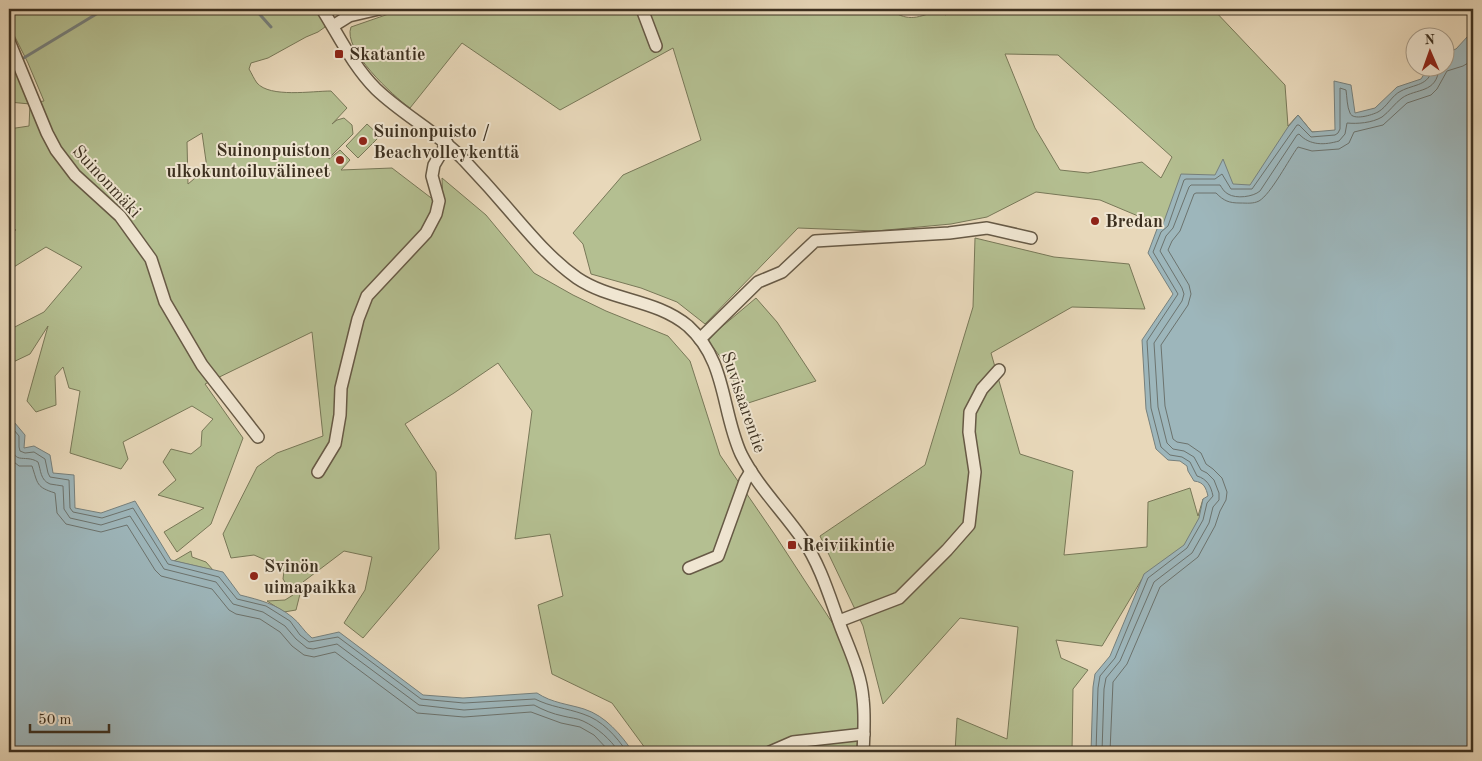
<svg xmlns="http://www.w3.org/2000/svg" width="1482" height="761" font-family="'Old Standard TT',serif">
<style>
.green{fill:#b4bf91;stroke:#787858;fill-rule:evenodd}
.water{fill:#9db6bb;stroke:#76807d}
.lines{fill:none;stroke-linecap:round;stroke-linejoin:round}
.shore{stroke:#6c736e;stroke-width:1}
.stream{stroke:#76807d;stroke-width:3}
.minor-casing{stroke:#675a46;stroke-width:14}
.minor{stroke:#f0e6d2;stroke-width:11}
.poi-dot{fill:#8f2418;stroke:#f0e6d2;stroke-width:2}
.labels{text-anchor:middle;stroke-width:4;stroke-linejoin:round;paint-order:stroke}
.poi-label{font-size:18px;font-weight:bold;fill:#3c3020;stroke:#f0e6d2;text-anchor:start}
.street-label{font-size:18px;fill:#3c3020;stroke:#f0e6d2}
</style>
<rect width="100%" height="100%" fill="#e8d8ba"/>
<filter id="stains"><feTurbulence type="fractalNoise" baseFrequency=".004" numOctaves="4"/><feColorMatrix values="0 0 0 0 .2 0 0 0 0 .09 0 0 0 0 .02 0 0 0 .5 -.17"/></filter>
<radialGradient id="worn" r=".72"><stop offset=".6" stop-color="#630" stop-opacity="0"/><stop offset="1" stop-color="#630" stop-opacity=".3"/></radialGradient>
<g class="green">
<path d="M9 9H315L324 22 325 27 318 32 306 37 268 58 251 63 249 69C252 74 254 79 257 83 270 98 312 91 331 91L347 108 332 124 337 120 344 118 352 125 353 134 329 158V159L340 150 350 160 341 170 392 168 443 207 442 178 486 215 534 273 573 295 606 311 668 336 690 361 720 455 775 535 837 630 861 697 862 752H648L612 703 552 674 538 605 563 596 550 534 515 539 532 411 498 363 454 393 405 424 436 472 439 549 363 638 344 623 365 590 372 557 344 551 303 582 296 610 284 612 267 601 285 600 293 595 283 579 284 571 277 565 254 555 231 558 223 534 257 467 277 453 323 436 312 332 205 384 243 438 211 524 177 552 164 532 204 508 158 495 176 480 163 462 171 449 191 454 201 446 202 431 213 419 192 406 123 442 128 459 121 469 70 453 80 391 69 388 63 367 55 376 56 405 36 412 27 401 48 326 30 354 9 364V330L44 312 82 267 46 247 9 270V234L16 230 9 225V129L29 126 30 104 9 102V56L30 103 44 101 28 63 9 25ZM202 133 207 168 188 184 187 142Z"/>
<path d="M403 9H889C906 21 916 19 935 11L946 15 945 9H1213L1285 85 1288 126 1298 115 1312 132H1318V147L1185 229 1150 221 1100 200 1036 192 987 217 951 224 876 231 798 228 705 324 677 302 641 288 591 274 583 244 573 233 623 175 701 140 673 48 560 110 462 43 410 108C393 96 342 49 351 27ZM1005 54 1058 55 1172 157 1161 178 1142 162 1088 173 1060 170 1035 128Z"/>
<path d="M367 124 380 136 358 158 346 146Z"/>
<path d="M975 238 1054 257 1129 264 1145 309 1072 307 991 353 1020 454 1073 471 1064 555 1147 547 1148 502 1190 488 1198 516 1203 499 1231 523 1142 579 1102 646 1056 640 1061 658 1088 670 1073 689 1072 752H955L957 718 1007 739 1018 627 960 618 883 704 863 626 820 536 925 465 973 307Z"/>
<path d="M756 298 777 322 816 381 739 406C735 375 727 365 708 341L718 330Z"/>
<path d="M191 551 192 557 206 562 213 570 174 561Z"/>
</g>
<g class="water">
<path d="M1468 36 1473 43V752H1091L1093 687 1095 674 1110 656 1144 574 1184 545 1199 518 1203 499 1208 496C1206 488 1204 482 1194 481L1188 471 1187 466 1180 461 1168 460 1156 449 1146 409 1142 340 1173 294 1148 253 1157 229 1163 224 1181 174 1215 175 1223 159 1233 184 1250 185 1288 127 1298 115 1312 132 1335 130 1334 81 1351 85 1355 113 1375 108 1397 87 1421 79 1428 68H1444L1445 52 1456 49Z"/>
<path d="M9 416 25 435 24 448 34 446 50 455 53 473 74 475 75 508 101 513 135 501 171 560 223 572 240 595C260 600 276 604 292 617 300 623 304 632 312 638L339 632 423 695 463 698 537 693C552 703 568 704 584 709 606 716 621 735 633 752H9Z"/>
</g>
<g class="lines">
<g class="shore">
<path d="M9 424 19 436V447L20 451 25 453 34 452 45 459 48 473 50 477 69 480 70 508 73 512 102 518 133 508 168 564 219 577 237 599 266 606 290 621 300 635 309 642 338 637 421 699 464 703 535 699C551 707 566 708 583 714 602 720 616 736 627 752"/>
<path d="M9 433 13 439C11 468 24 453 38 462 41 470 40 480 50 484 54 485 59 485 63 486L64 509 70 518 101 525 130 516 164 569 216 582 233 604 263 612 285 626 296 639 307 648 313 649 337 644 419 705 464 710 534 705C543 710 553 714 563 716 570 718 577 718 583 721 598 728 610 739 619 752"/>
<path d="M9 458 19 466H32C38 484 36 487 55 493L57 513 66 524 101 532 127 525 155 570 161 576 212 589 229 610 236 614 260 619 280 632 292 646 304 655 314 657 335 652 417 713 464 717 531 712 561 723 580 727 594 735 610 752"/>
<path d="M1096 752 1098 688 1100 676 1115 658 1148 578 1187 548 1203 520 1207 503 1213 496C1211 486 1207 479 1197 476L1190 462 1182 457 1170 455 1161 447 1151 408 1147 341 1178 294 1153 252 1161 232 1168 226 1184 180 1186 179H1215L1222 174 1231 189H1252L1297 125H1299L1311 137 1335 135 1338 133 1340 129V88L1346 90C1347 97 1347 107 1350 113 1353 121 1372 115 1378 112 1387 107 1392 95 1401 91 1414 84 1430 86 1432 68"/>
<path d="M1102 752 1104 689 1106 678 1120 661 1154 582 1192 553 1209 523 1213 507 1219 500V493L1214 480 1207 473 1201 470 1194 457 1184 451 1173 449 1167 443 1158 407 1154 343 1182 301 1184 294 1182 288 1160 251 1166 236 1173 228 1189 187 1191 185H1220C1222 188 1224 192 1228 194 1236 199 1253 197 1260 191L1297 135 1299 134C1310 146 1325 145 1339 141L1345 134 1347 123C1357 124 1372 123 1382 117 1389 112 1395 103 1402 98 1416 88 1437 94 1439 68"/>
<path d="M1110 752 1113 682 1127 664 1160 587 1198 557 1215 526 1220 511 1226 500 1227 492 1222 478 1213 469 1206 464 1201 453 1188 444 1177 442 1173 439 1165 406 1161 345 1188 305 1191 294 1189 285 1168 250 1172 241 1180 231 1194 194 1196 193H1216C1224 201 1229 203 1240 203 1247 203 1253 204 1259 201 1271 194 1289 159 1298 147L1312 151 1339 149 1349 143 1354 132 1383 125 1407 103 1431 95 1437 89 1447 71 1463 66 1473 60"/>
</g>
<g class="stream">
<path d="M255 9 271 27"/>
<path d="M22 59 98 13 111 9"/>
</g>
<defs>
<g id="minor">
<path d="M322 9C339 36 353 66 376 89 403 115 437 132 463 159 481 178 498 197 515 217 534 239 553 261 577 278 611 301 656 299 688 326 727 361 721 410 741 454 757 486 783 511 803 540 820 564 830 598 840 625 849 649 861 673 863 699 865 716 864 735 863 752"/>
<path d="M642 9 656 46"/>
<path d="M333 26 349 16 379 9"/>
<path d="M9 41 47 133 56 150 75 175 120 216 151 259 165 302 202 365 258 437"/>
<path d="M700 339 758 282 782 272 815 241 949 233 987 228 1031 238"/>
<path d="M318 472 335 444 340 415 341 388 358 319 367 296 426 233 436 214 439 201 432 176 434 165 447 143"/>
<path d="M689 568 718 556 745 481 751 471"/>
<path d="M839 621 899 598 947 550 969 525 975 472 969 432 970 412 982 389 999 370"/>
<path d="M770 752 793 742 864 734"/>
</g>
</defs>
<use href="#minor" class="minor-casing"/>
<use href="#minor" class="minor"/>
</g>
<g class="poi-dot">
<rect x="334" y="49" width="10" height="10" rx="2.5"/>
<circle cx="363" cy="141" r="5"/>
<circle cx="340" cy="160" r="5"/>
<circle cx="1095" cy="221" r="5"/>
<rect x="787" y="540" width="10" height="10" rx="2.5"/>
<circle cx="254" cy="576" r="5"/>
</g>
<g class="labels">
<g class="poi-label">
<text x="349" y="60">Skatantie</text>
<text x="373" y="137">Suinonpuisto /<tspan x="373" dy="21">Beachvolleykenttä</tspan></text>
<text x="330" y="156" text-anchor="end">Suinonpuiston<tspan x="330" dy="21">ulkokuntoiluvälineet</tspan></text>
<text x="1105" y="227">Bredan</text>
<text x="802" y="551">Reiviikintie</text>
<text x="264" y="572">Svinön<tspan x="264" dy="21">uimapaikka</tspan></text>
</g>
<g class="street-label">
<text transform="translate(107 181) rotate(47)" y="6">Suinonmäki</text>
<text transform="translate(744 402) rotate(71)" y="6">Suvisaarentie</text>
</g>
</g>
<rect width="1482" height="761" fill="none" stroke="#e8d8ba" stroke-width="30"/>
<rect x="10" y="10" width="1462" height="741" fill="none" stroke="#3c3020" stroke-width="2.5"/>
<rect x="15" y="15" width="1452" height="731" fill="none" stroke="#3c3020"/>
<g transform="translate(1430 52) rotate(358)"><circle r="24" fill="#f0e6d2" stroke="#a89d8b"/>
<path d="M0-4L9 19L0 12L-9 19Z" fill="#8f2418"/>
<text y="-8" font-size="14" font-weight="bold" text-anchor="middle" fill="#3c3020">N</text>
</g>
<path d="M30 724v8h79v-8" fill="none" stroke="#3c3020" stroke-width="2.5"/>
<text x="38" y="724" font-size="15" fill="#3c3020" stroke="#f0e6d2" stroke-width="4" paint-order="stroke">50 m</text>
<rect width="100%" height="100%" filter="url(#stains)"/>
<rect width="100%" height="100%" fill="url(#worn)"/>
</svg>
